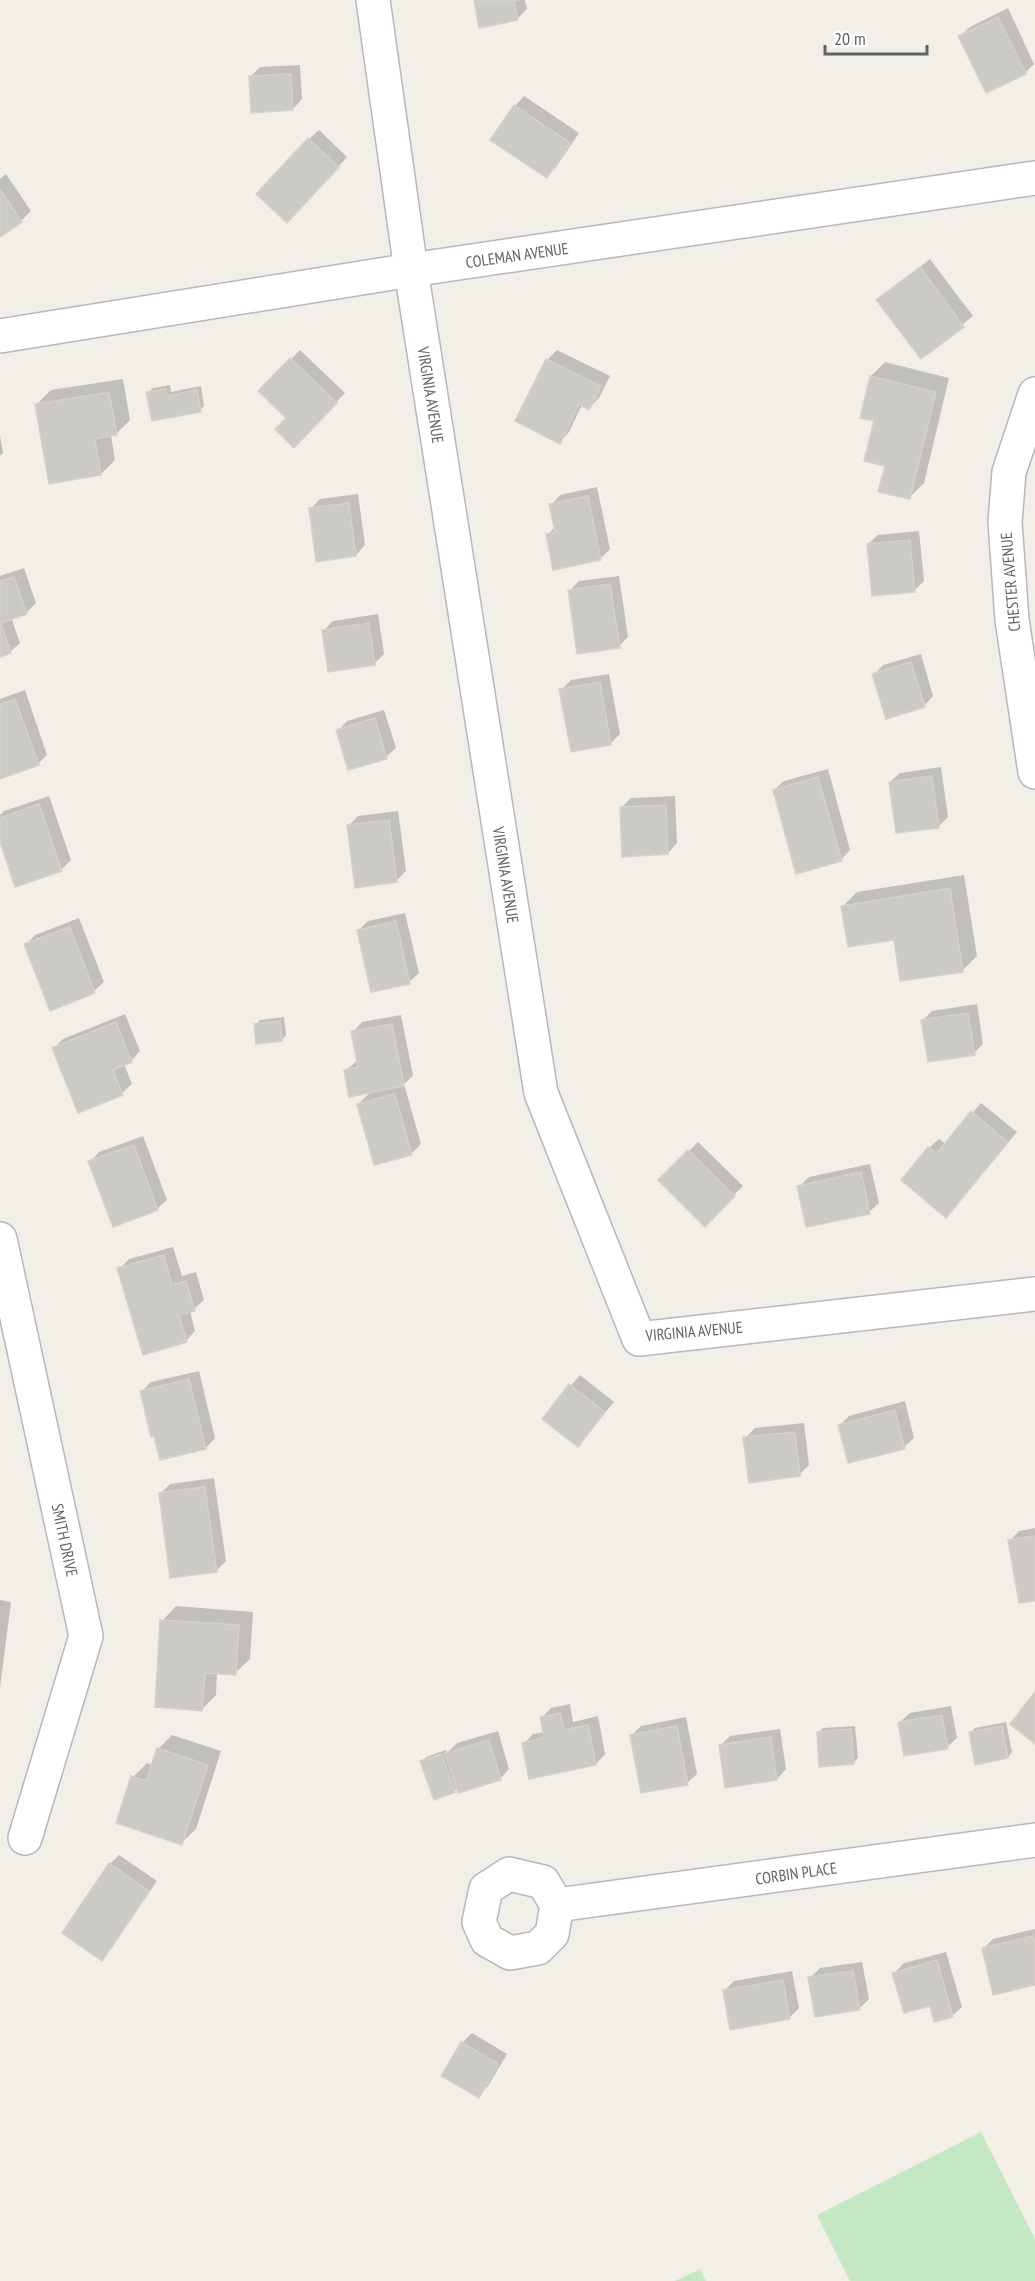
<svg xmlns="http://www.w3.org/2000/svg" width="1035" height="2281" font-family="'PT Sans Narrow',sans-serif">
<style>
.green{fill:#c5e8c5}
.shadow{fill:#0003}
.building{fill:#cccac5;stroke:#d6d1c6;stroke-width:1.5}
.lines{fill:none;stroke-linecap:round;stroke-linejoin:round}
.minor-casing{stroke:#b5b8bc;stroke-width:36}
.tertiary-casing{stroke:#b5b8bc;stroke-width:36}
.minor{stroke:#fff;stroke-width:33}
.tertiary{stroke:#fff;stroke-width:33}
.labels{text-anchor:middle;stroke-width:5;stroke-linejoin:round;paint-order:stroke}
.street-label{font-size:16px;fill:#5f6368;stroke:#fff}
</style>
<rect width="100%" height="100%" fill="#f1efe8"/>
<g class="green">
<path d="M981 2132 1035 2239V2281H850L817 2215Z"/>
<path d="M700 2269 706 2281H675Z"/>
</g>
<g class="shadow">
<path d="M475 0H525L527 9 517 19Z"/>
<path d="M1008 8 1034 64 1025 73 960 36 970 27Z"/>
<path d="M300 65 302 99 293 109 250 77 260 67Z"/>
<path d="M524 96 579 133 556 167 546 176 492 140 515 106Z"/>
<path d="M319 130 347 157 296 212 309 139Z"/>
<path d="M6 174 31 211 22 220 0 235V179Z"/>
<path d="M930 259 973 316 922 357 878 300Z"/>
<path d="M300 350 345 393 294 446 288 418 260 391Z"/>
<path d="M557 350 610 376 599 398 589 408 582 405 569 432 560 442 547 360Z"/>
<path d="M885 362 949 378 924 483 909 498 887 465 876 420 871 376Z"/>
<path d="M123 379 130 420 116 434 111 435 115 460 101 474 37 404 51 390Z"/>
<path d="M170 385 171 392 201 386 204 406 200 410 148 393 153 388Z"/>
<path d="M0 436 3 453 0 456Z"/>
<path d="M597 487 610 549 600 559 547 535 555 527 551 505 560 495Z"/>
<path d="M358 494 365 545 356 555 310 509 320 499Z"/>
<path d="M919 531 924 581 915 590 868 544 878 535Z"/>
<path d="M24 568 36 603 26 613 11 617 20 643 10 652 0 656V576Z"/>
<path d="M619 576 628 637 619 646 569 591 579 581Z"/>
<path d="M378 614 384 654 374 664 324 630 333 621Z"/>
<path d="M921 654 933 696 924 706 874 675 883 665Z"/>
<path d="M609 674 620 734 610 744 561 690 571 680Z"/>
<path d="M25 690 47 755 38 764 0 777V699Z"/>
<path d="M384 710 396 748 386 757 338 731 347 721Z"/>
<path d="M941 767 948 817 938 827 890 782 900 773Z"/>
<path d="M828 769 850 850 841 860 774 790 784 781Z"/>
<path d="M49 796 71 860 61 870 0 837V815L4 811Z"/>
<path d="M675 796 677 843 668 853 621 808 631 798Z"/>
<path d="M398 811 406 871 396 881 349 825 358 816Z"/>
<path d="M964 875 977 956 963 970 895 938 843 906 857 892Z"/>
<path d="M405 913 419 973 409 982 358 931 368 921Z"/>
<path d="M79 918 104 982 94 991 50 1009 26 945 35 935Z"/>
<path d="M977 1004 983 1044 974 1053 922 1021 932 1011Z"/>
<path d="M125 1014 140 1051 131 1061 124 1064 132 1084 122 1093 79 1111 54 1048 63 1039Z"/>
<path d="M401 1015 413 1076 404 1084 421 1144 411 1154 358 1104 372 1091 345 1071 358 1060 353 1032 362 1022Z"/>
<path d="M284 1017 286 1035 282 1040 256 1025 260 1020Z"/>
<path d="M981 1103 1017 1132 956 1206 929 1148 939 1139 946 1144Z"/>
<path d="M143 1136 167 1200 157 1209 90 1162 99 1152Z"/>
<path d="M698 1142 743 1186 705 1224 660 1180Z"/>
<path d="M870 1164 879 1203 869 1212 799 1187 809 1177Z"/>
<path d="M173 1247 182 1276 196 1272 204 1300 194 1309 190 1311 195 1331 186 1341 119 1269 129 1259Z"/>
<path d="M199 1371 215 1438 206 1448 142 1391 151 1382Z"/>
<path d="M580 1375 614 1402 578 1445 544 1418Z"/>
<path d="M905 1401 914 1438 904 1447 839 1426 849 1416Z"/>
<path d="M804 1423 809 1465 799 1475 745 1438 755 1428Z"/>
<path d="M214 1478 226 1561 216 1571 160 1494 170 1484Z"/>
<path d="M1035 1528V1599L1010 1541 1019 1531Z"/>
<path d="M0 1600 11 1602 0 1688Z"/>
<path d="M176 1606 253 1612 250 1659 235 1673 217 1672 216 1695 202 1709 162 1621Z"/>
<path d="M570 1704 573 1722 598 1716 605 1754 596 1764 531 1777 524 1744 533 1734 545 1732 542 1717 551 1708Z"/>
<path d="M951 1706 957 1738 947 1747 900 1722 910 1713Z"/>
<path d="M686 1717 697 1774 687 1783 632 1735 641 1726Z"/>
<path d="M1006 1722 1012 1752 1008 1757 970 1733 975 1728Z"/>
<path d="M855 1726 858 1758 853 1763 818 1733 823 1728Z"/>
<path d="M780 1729 786 1769 777 1779 720 1746 730 1736Z"/>
<path d="M498 1731 509 1769 500 1779 458 1787 454 1791 422 1762 426 1757 446 1750 447 1753 457 1743Z"/>
<path d="M172 1735 221 1751 196 1829 181 1843 133 1777 147 1763 153 1765 158 1749Z"/>
<path d="M119 1855 157 1881 111 1949 102 1959 110 1864Z"/>
<path d="M1035 1929V1983L983 1949 993 1939Z"/>
<path d="M946 1952 962 2007 952 2016 931 2004 894 1973 904 1963Z"/>
<path d="M862 1962 869 1999 859 2009 810 1978 820 1968Z"/>
<path d="M792 1971 799 2008 789 2018 724 1991 734 1981Z"/>
<path d="M472 2033 507 2054 488 2086 479 2096 462 2043Z"/>
</g>
<g class="building">
<path d="M474 0H520L514 1 518 20 479 28Z"/>
<path d="M998 17 1026 74 986 93 958 36Z"/>
<path d="M291 74 293 110 251 113 249 76Z"/>
<path d="M514 105 570 143 547 178 490 140Z"/>
<path d="M308 138 339 167 287 223 256 194Z"/>
<path d="M0 189 22 222 0 237Z"/>
<path d="M920 267 964 327 921 359 876 300Z"/>
<path d="M290 358 337 403 294 448 275 429 286 418 258 391Z"/>
<path d="M546 359 601 386 589 410 579 404 560 444 515 421Z"/>
<path d="M870 376 936 392 910 499 878 492 885 466 864 461 874 421 860 418Z"/>
<path d="M166 389 167 396 197 390 201 412 152 421 146 392Z"/>
<path d="M109 392 117 435 95 439 101 475 49 484 35 404Z"/>
<path d="M588 496 601 560 553 570 546 534 555 532 549 504Z"/>
<path d="M349 503 356 556 316 562 309 508Z"/>
<path d="M910 540 915 592 872 596 867 544Z"/>
<path d="M14 577 27 614 1 623 11 653 0 657V581Z"/>
<path d="M610 584 620 648 577 654 568 590Z"/>
<path d="M369 623 375 665 328 672 322 630Z"/>
<path d="M911 662 925 707 886 719 872 674Z"/>
<path d="M600 682 611 745 571 752 559 689Z"/>
<path d="M15 699 39 765 0 779V704Z"/>
<path d="M375 718 387 759 348 770 336 730Z"/>
<path d="M932 776 939 828 896 833 889 782Z"/>
<path d="M818 777 842 861 796 874 773 790Z"/>
<path d="M39 804 62 871 15 887 0 842V818Z"/>
<path d="M666 805 668 854 622 857 620 807Z"/>
<path d="M389 820 397 882 355 888 347 825Z"/>
<path d="M950 888 963 972 900 981 894 940 848 947 841 906Z"/>
<path d="M396 921 410 984 371 992 357 930Z"/>
<path d="M70 927 95 993 50 1011 24 944Z"/>
<path d="M968 1013 975 1055 928 1062 921 1020Z"/>
<path d="M280 1021 282 1041 256 1044 254 1024Z"/>
<path d="M116 1022 132 1062 113 1070 123 1095 78 1113 52 1048Z"/>
<path d="M392 1024 404 1086 349 1097 344 1070 358 1067 351 1031Z"/>
<path d="M395 1094 412 1155 374 1165 357 1104Z"/>
<path d="M971 1111 1008 1142 946 1218 901 1180 928 1147 936 1154Z"/>
<path d="M134 1145 158 1210 113 1227 88 1161Z"/>
<path d="M688 1150 735 1196 705 1227 658 1180Z"/>
<path d="M861 1172 870 1214 806 1227 797 1186Z"/>
<path d="M164 1255 172 1285 186 1281 195 1311 179 1315 187 1342 143 1355 117 1268Z"/>
<path d="M189 1379 206 1449 160 1460 154 1436 151 1437 140 1391Z"/>
<path d="M569 1384 605 1412 578 1447 542 1419Z"/>
<path d="M895 1410 905 1449 848 1463 838 1425Z"/>
<path d="M795 1432 800 1476 749 1483 743 1437Z"/>
<path d="M205 1487 217 1572 170 1578 159 1493Z"/>
<path d="M1035 1536V1601L1019 1603 1008 1540Z"/>
<path d="M160 1620 239 1625 236 1675 205 1673 202 1711 155 1707Z"/>
<path d="M1035 1692V1744L1010 1724Z"/>
<path d="M560 1713 564 1730 588 1725 596 1765 529 1779 522 1743 544 1738 540 1717Z"/>
<path d="M942 1715 948 1749 904 1756 898 1722Z"/>
<path d="M677 1726 688 1785 641 1793 630 1735Z"/>
<path d="M1002 1726 1008 1758 975 1765 969 1732Z"/>
<path d="M851 1729 854 1764 819 1767 817 1732Z"/>
<path d="M771 1737 777 1780 725 1788 719 1745Z"/>
<path d="M489 1740 501 1780 458 1793 445 1753Z"/>
<path d="M157 1748 208 1765 182 1845 116 1823 131 1776 146 1781Z"/>
<path d="M442 1754 455 1792 434 1800 420 1761Z"/>
<path d="M109 1863 149 1891 102 1961 62 1933Z"/>
<path d="M1033 1936 1035 1944V1985L993 1995 982 1948Z"/>
<path d="M937 1960 953 2017 934 2022 930 2006 904 2013 892 1973Z"/>
<path d="M853 1971 860 2010 815 2017 808 1977Z"/>
<path d="M783 1980 790 2019 730 2030 723 1990Z"/>
<path d="M461 2042 498 2064 479 2098 441 2076Z"/>
</g>
<g class="lines">
<defs>
<g id="minor">
<path d="M373 0 411 270 541 1093 639 1339 1035 1294"/>
<path d="M0 336 411 270 1035 178"/>
<path d="M0 1239 86 1636 25 1838"/>
<path d="M509 1874 543 1882 557 1905 552 1934 538 1948 510 1953 487 1940 479 1922 486 1889Z"/>
<path d="M557 1905 1035 1840"/>
</g>
<path id="tertiary" d="M1035 394 1009 472 1005 522 1012 620 1035 772"/>
</defs>
<use href="#minor" class="minor-casing"/>
<use href="#tertiary" class="tertiary-casing"/>
<use href="#minor" class="minor"/>
<use href="#tertiary" class="tertiary"/>
</g>
<g class="labels">
<g class="street-label">
<text transform="translate(517 255) rotate(-8)" y="6">COLEMAN AVENUE</text>
<text transform="translate(431 395) rotate(81)" y="6">VIRGINIA AVENUE</text>
<text transform="translate(1010 582) rotate(-95)" y="6">CHESTER AVENUE</text>
<text transform="translate(506 875) rotate(81)" y="6">VIRGINIA AVENUE</text>
<text transform="translate(694 1331) rotate(-5)" y="6">VIRGINIA AVENUE</text>
<text transform="translate(65 1540) rotate(78)" y="6">SMITH DRIVE</text>
<text transform="translate(796 1873) rotate(-8)" y="6">CORBIN PLACE</text>
</g>
</g>
<path d="M825 45v9h102v-9" fill="none" stroke="#5f6368" stroke-width="3"/>
<text x="834" y="45" font-size="18" fill="#5f6368" stroke="#ffffff" stroke-width="4.5" paint-order="stroke">20 m</text>
</svg>
